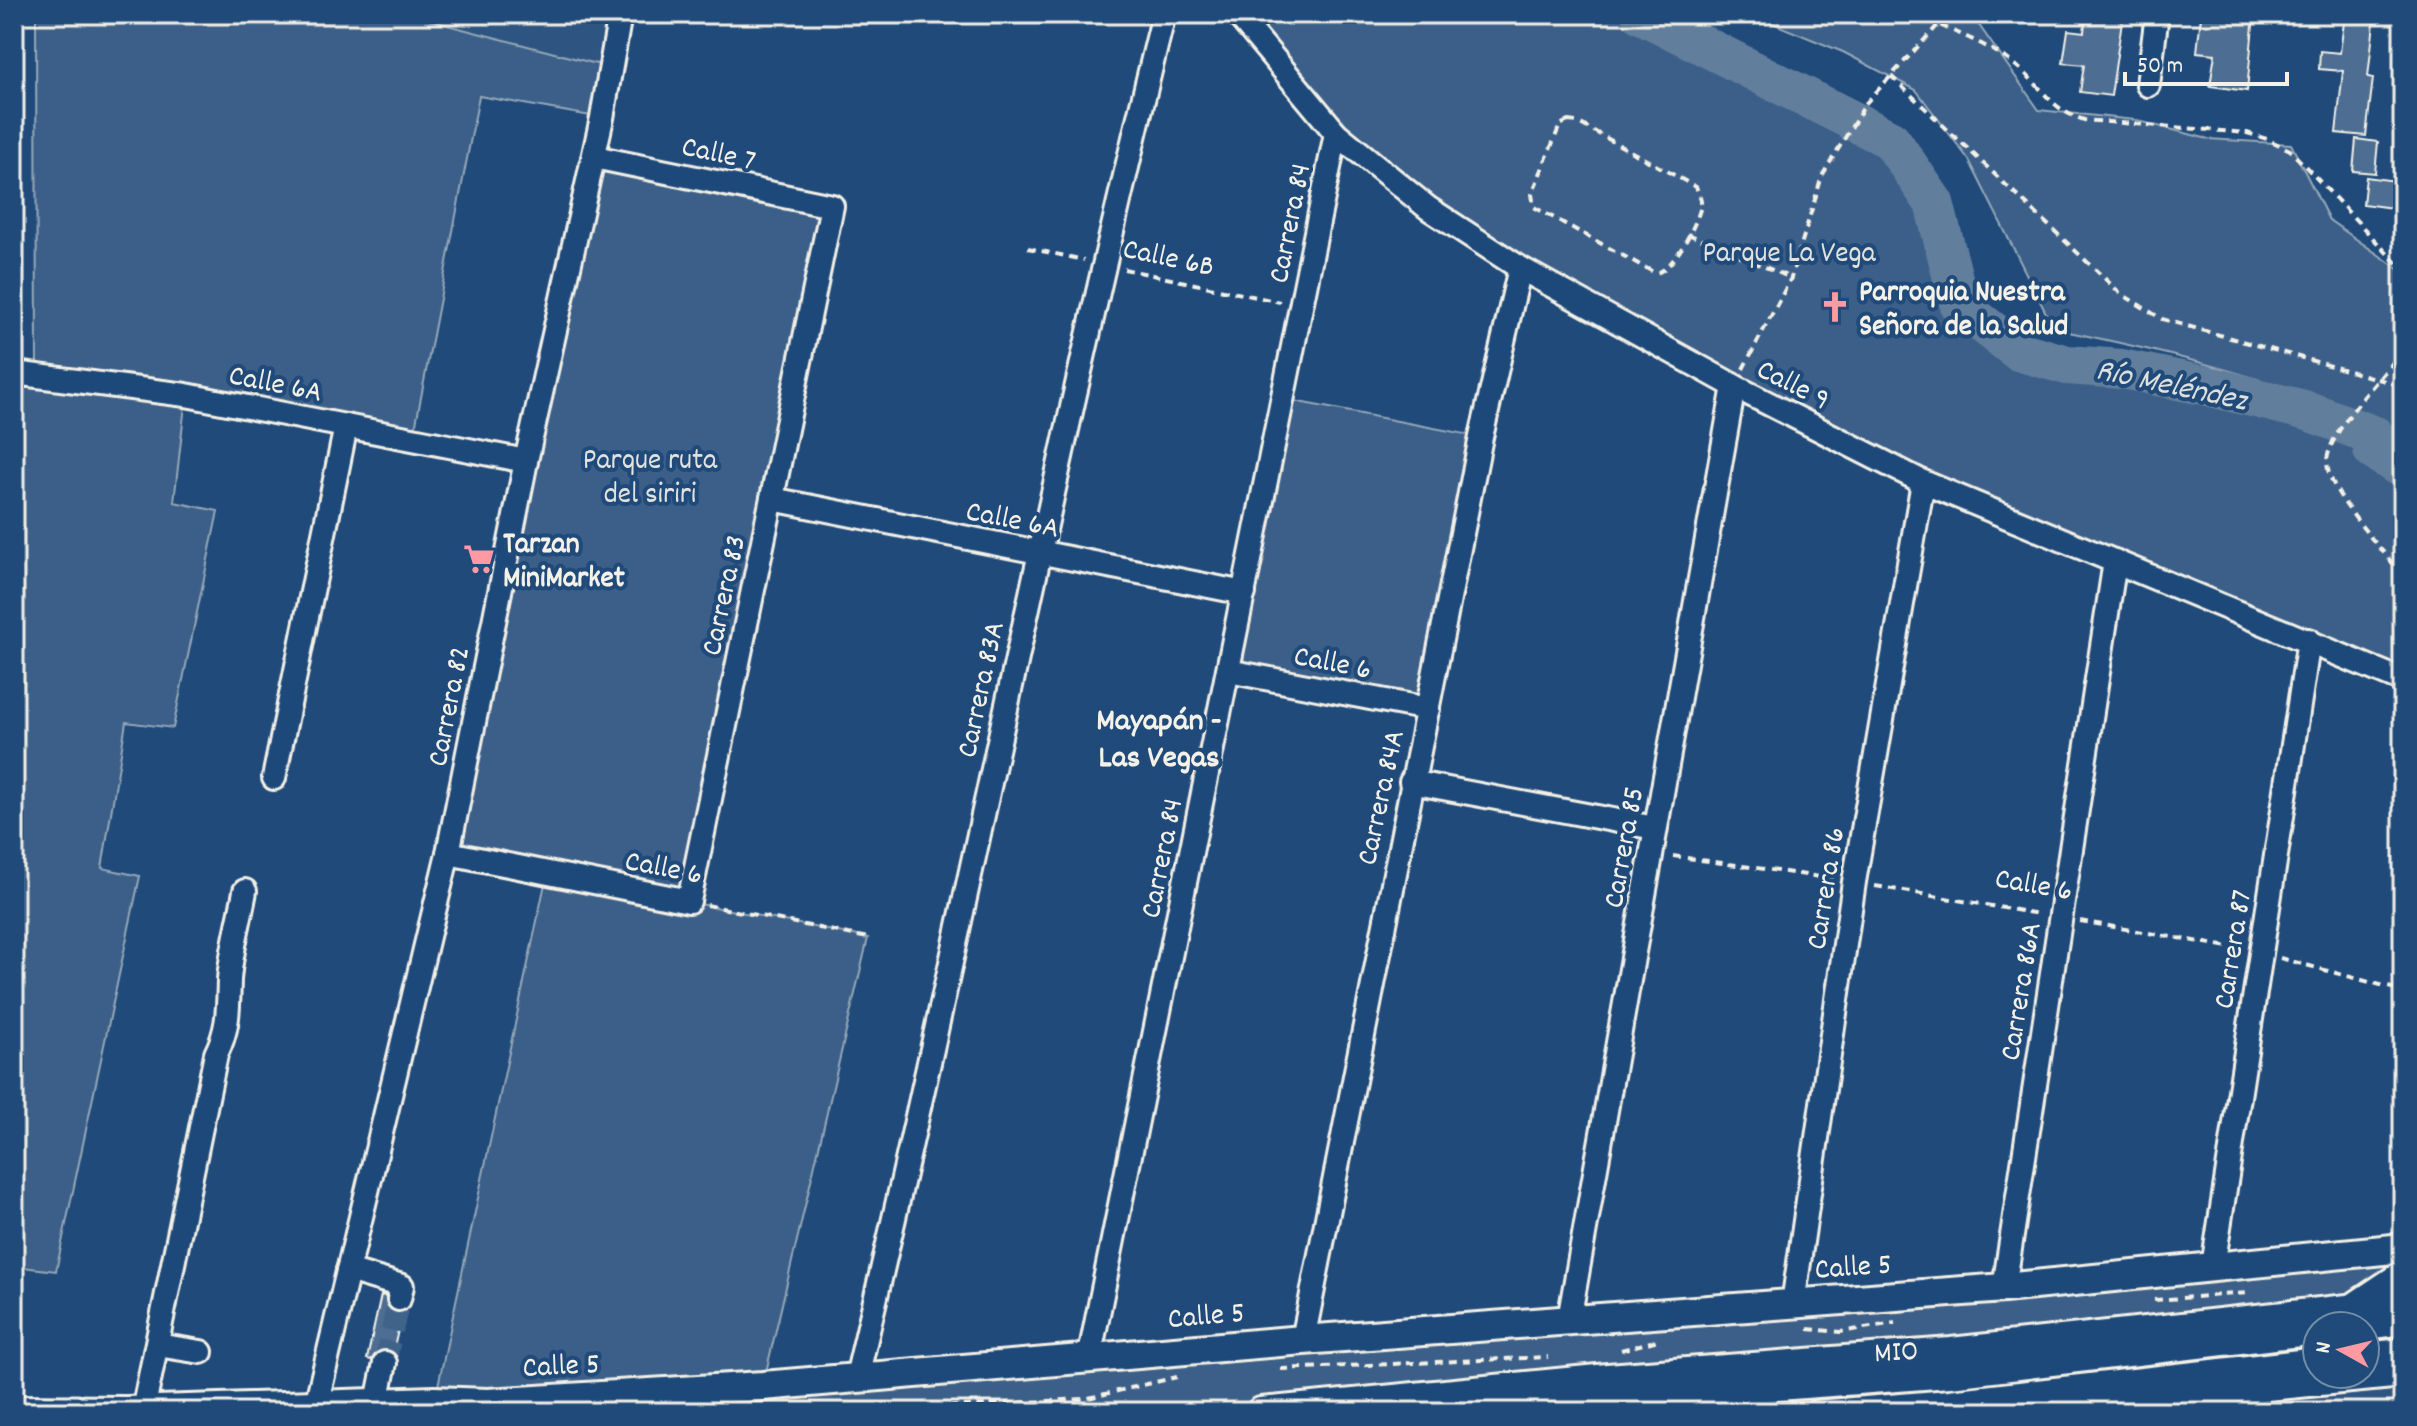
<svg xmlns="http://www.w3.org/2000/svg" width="2417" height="1426" font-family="Dekko,sans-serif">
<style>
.built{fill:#2d5581}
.green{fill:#3a5f88;stroke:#97a8b8;stroke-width:2}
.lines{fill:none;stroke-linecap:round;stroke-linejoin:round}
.river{stroke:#627e9d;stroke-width:40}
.building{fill:#4d6e92;stroke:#f4f1e8;stroke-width:2}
.minor-tunnel{stroke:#3f638a;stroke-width:22;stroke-dasharray:22 11;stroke-linecap:butt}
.minor-casing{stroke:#f4f1e8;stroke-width:28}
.major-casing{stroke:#f4f1e8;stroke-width:34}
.path{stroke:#f4f1e8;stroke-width:4;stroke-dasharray:8 6;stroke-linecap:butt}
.minor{stroke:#1f4a7a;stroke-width:22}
.major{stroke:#1f4a7a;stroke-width:28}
.labels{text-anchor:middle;stroke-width:8;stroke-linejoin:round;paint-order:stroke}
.street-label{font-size:30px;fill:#f4f1e8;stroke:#1f4a7a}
.park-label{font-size:30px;fill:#e1e2de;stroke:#1f4a7a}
.poi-label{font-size:30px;font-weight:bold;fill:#f4f1e8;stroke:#1f4a7a;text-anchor:start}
.water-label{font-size:32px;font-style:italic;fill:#dee0dd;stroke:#1f4a7a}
.neighbourhood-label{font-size:32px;font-weight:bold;fill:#f4f1e8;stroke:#1f4a7a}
</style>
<rect width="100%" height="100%" fill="#1f4a7a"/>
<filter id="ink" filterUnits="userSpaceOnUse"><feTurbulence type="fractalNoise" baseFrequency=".0125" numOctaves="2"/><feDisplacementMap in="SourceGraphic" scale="16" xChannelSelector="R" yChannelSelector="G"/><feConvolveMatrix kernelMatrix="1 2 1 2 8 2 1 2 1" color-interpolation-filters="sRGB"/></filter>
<g filter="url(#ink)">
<g class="built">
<path d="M405 14H620L608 67Z"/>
<path d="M2403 1373V1412H1998Z"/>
</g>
<g class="green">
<path d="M36 14H405L608 67 602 118 479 96 413 439 186 396 174 502 218 511 173 728 126 722 102 868 140 876 56 1271 14 1266V373L37 375Z"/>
<path d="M1237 14H1641L1891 140 1934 203 1960 306 2018 351 2067 365 2122 369 2212 387 2308 411 2375 436 2374 450 2403 469V681L1923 482 1520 268 1336 133Z"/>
<path d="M1750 14H1971L2039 110 2135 120 2208 139 2291 144 2329 220 2403 272V431C2358 424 2319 399 2276 385 2203 361 2129 344 2054 329L1969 160 1916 90 1843 52Z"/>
<path d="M594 157 832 206 695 903 868 938 763 1385 2403 1248V1350L2365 1354V1326H2317V1359L1817 1412H14L435 1400 547 874 448 853Z"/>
<path d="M1283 399 1481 437 1428 709 1228 671Z"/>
</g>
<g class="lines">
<path class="river" d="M1641 14 1891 140 1934 203 1960 306 2018 351 2067 365 2122 369 2212 387 2308 411 2375 436 2373 450 2403 469"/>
</g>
<g class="building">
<path d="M2086 14H2123L2111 96 2080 92 2084 65 2063 63 2068 30 2084 32Z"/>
<path d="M2220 14H2254L2247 91 2210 86 2215 54 2197 52 2201 16 2219 18Z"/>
<path d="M2345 14H2375L2368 77 2373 78 2366 136 2336 133 2343 71 2319 69 2320 51 2340 53Z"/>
<path d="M2356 139 2378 142 2375 173 2353 171Z"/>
<path d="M2366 177 2396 181 2393 208 2363 204Z"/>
<path d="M381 1295 385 1296 390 1310 402 1313 393 1352 380 1350 371 1360 367 1359Z"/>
</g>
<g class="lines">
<path class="minor-tunnel" d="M385 1363 399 1299"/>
<defs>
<g id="minor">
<path d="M1237 14 1336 133 1428 208 1520 268 1734 386 1923 482 2403 681"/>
<path d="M2148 85 2157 14"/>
<path d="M14 373 186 395 526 461"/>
<path d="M772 499 1244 593"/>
<path d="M1228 671 1428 709"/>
<path d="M274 778 346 426"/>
<path d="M1411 782 1655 828"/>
<path d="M448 853 689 901 832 206 594 157"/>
<path d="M2213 1267 2309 640"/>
<path d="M348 1270 402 1286 399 1299"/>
<path d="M2004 1288 2115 561"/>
<path d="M1793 1304 1854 882 1923 482"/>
<path d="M1569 1320 1734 386"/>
<path d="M2365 1328 2403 1323"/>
<path d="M1303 1340 1481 437 1520 268"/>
<path d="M157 1345 201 1352"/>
<path d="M2365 1354 2403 1350"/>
<path d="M1089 1359 1336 133"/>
<path d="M857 1377C965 924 1052 466 1164 14"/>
<path d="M377 1402 385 1363"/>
<path d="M316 1405 448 853 526 461 602 118 620 14"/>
<path d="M143 1411 216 1054C229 1028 228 1008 229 980 231 951 240 920 245 891"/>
<path d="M1478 1412 1950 1376 2317 1333"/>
<path d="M1817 1412 1949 1401 2317 1359"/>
</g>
<g id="major">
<path d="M2358 1305 2403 1275"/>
<path d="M14 1410 126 1411 434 1401 488 1403 763 1386 1303 1340 2004 1288 2403 1248"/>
<path d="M1261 1412 1608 1378 1951 1352 2403 1303"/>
<path d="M1998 1412 2403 1373"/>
</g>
</defs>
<use href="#minor" class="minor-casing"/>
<use href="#major" class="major-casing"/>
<g class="path">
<path d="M1915 14C1950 31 1992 44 2021 70 2046 91 2050 109 2084 120L2247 133 2267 139 2290 150 2403 270"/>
<path d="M1891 76 2120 293 2162 319 2403 386"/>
<path d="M1568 121 1577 122 1696 187C1699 193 1702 199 1701 206 1697 223 1673 272 1655 273L1534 207 1532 194 1560 125Z"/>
<path d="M1688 234 1791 278"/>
<path d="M1028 248 1084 260"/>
<path d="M1124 269 1280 302"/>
<path d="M2403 350C2385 374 2326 433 2327 463 2329 495 2383 550 2403 576"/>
<path d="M1743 369 1791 278 1822 176 1866 103 1938 25"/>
<path d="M1673 856 1834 879"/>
<path d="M1875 886 2039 914"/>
<path d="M707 905 868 938"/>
<path d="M2080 921 2240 949"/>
<path d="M2280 958 2403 991"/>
<path d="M2154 1300 2249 1293"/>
<path d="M1808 1329 1840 1332 1895 1323"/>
<path d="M1621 1350 1658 1340"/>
<path d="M1281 1369 1548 1357"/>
<path d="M851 1412 1084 1399 1177 1377"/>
</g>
<use href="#minor" class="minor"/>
<use href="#major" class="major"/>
</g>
</g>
<defs>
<symbol id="church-bare" viewBox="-9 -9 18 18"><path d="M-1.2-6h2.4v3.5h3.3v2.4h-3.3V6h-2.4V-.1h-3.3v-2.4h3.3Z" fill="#ff9aa2" stroke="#1f4a7a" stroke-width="2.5" paint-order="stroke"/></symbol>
<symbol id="supermarket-bare" viewBox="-9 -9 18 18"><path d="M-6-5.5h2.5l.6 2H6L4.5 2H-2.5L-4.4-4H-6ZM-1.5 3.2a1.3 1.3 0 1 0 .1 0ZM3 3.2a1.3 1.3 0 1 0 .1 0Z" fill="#ff9aa2" stroke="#1f4a7a" stroke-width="2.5" paint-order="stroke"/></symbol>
</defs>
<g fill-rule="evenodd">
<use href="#church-bare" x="1813" y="285" width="44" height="44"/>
<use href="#supermarket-bare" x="457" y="537" width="44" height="44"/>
</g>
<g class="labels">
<g class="street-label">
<text transform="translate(719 152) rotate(12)" y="10">Calle 7</text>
<text transform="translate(1288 223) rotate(-79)" y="10">Carrera 84</text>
<text transform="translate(1169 256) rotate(12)" y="10">Calle 6B</text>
<text transform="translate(276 382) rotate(11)" y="10">Calle 6A</text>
<text transform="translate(1794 383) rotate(27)" y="10">Calle 9</text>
<text transform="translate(1013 518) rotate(11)" y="10">Calle 6A</text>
<text transform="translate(722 595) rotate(-78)" y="10">Carrera 83</text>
<text transform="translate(1333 661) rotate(11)" y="10">Calle 6</text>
<text transform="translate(979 689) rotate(-78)" y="10">Carrera 83A</text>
<text transform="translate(447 706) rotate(-79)" y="10">Carrera 82</text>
<text transform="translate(1379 797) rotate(-78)" y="10">Carrera 84A</text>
<text transform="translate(1622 847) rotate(-80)" y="10">Carrera 85</text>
<text transform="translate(1160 858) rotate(-79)" y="10">Carrera 84</text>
<text transform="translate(664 866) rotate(11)" y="10">Calle 6</text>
<text transform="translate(2034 883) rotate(10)" y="10">Calle 6</text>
<text transform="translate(1824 888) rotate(-81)" y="10">Carrera 86</text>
<text transform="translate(2231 949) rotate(-81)" y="10">Carrera 87</text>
<text transform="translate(2019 991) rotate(-81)" y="10">Carrera 86A</text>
<text transform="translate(1853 1265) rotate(-4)" y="10">Calle 5</text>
<text transform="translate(1206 1314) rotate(-5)" y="10">Calle 5</text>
<text transform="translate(1896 1350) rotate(-4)" y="10">MIO</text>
<text transform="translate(561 1364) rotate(-3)" y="10">Calle 5</text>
</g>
<g class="park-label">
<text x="1789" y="261">Parque La Vega</text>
<text x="650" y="468">Parque ruta<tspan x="650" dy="34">del siriri</tspan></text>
</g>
<g class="poi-label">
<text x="1859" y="300">Parroquia Nuestra<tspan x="1859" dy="34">Señora de la Salud</tspan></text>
<text x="503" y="552">Tarzan<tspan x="503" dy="34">MiniMarket</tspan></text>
</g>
<g class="water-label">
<text transform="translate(2172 383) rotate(12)" y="11">Río Meléndez</text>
</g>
<g class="neighbourhood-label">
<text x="1159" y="729">Mayapán -<tspan x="1159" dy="37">Las Vegas</tspan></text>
</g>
</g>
<rect width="2417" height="1426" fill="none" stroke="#1f4a7a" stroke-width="48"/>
<rect x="24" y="24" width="2369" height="1378" fill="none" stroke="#f4f1e8" stroke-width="3" filter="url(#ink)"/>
<g transform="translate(2341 1350) rotate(278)"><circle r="38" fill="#1f4a7a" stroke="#748da6" stroke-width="2"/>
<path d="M0-6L14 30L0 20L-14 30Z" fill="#ff9aa2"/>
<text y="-12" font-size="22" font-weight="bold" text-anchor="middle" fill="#f4f1e8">N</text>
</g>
<path d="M2125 72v12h162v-12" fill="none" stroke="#f4f1e8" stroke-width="4"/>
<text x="2137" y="72" font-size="24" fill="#f4f1e8" stroke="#1f4a7a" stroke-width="6" paint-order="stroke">50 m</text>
</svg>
